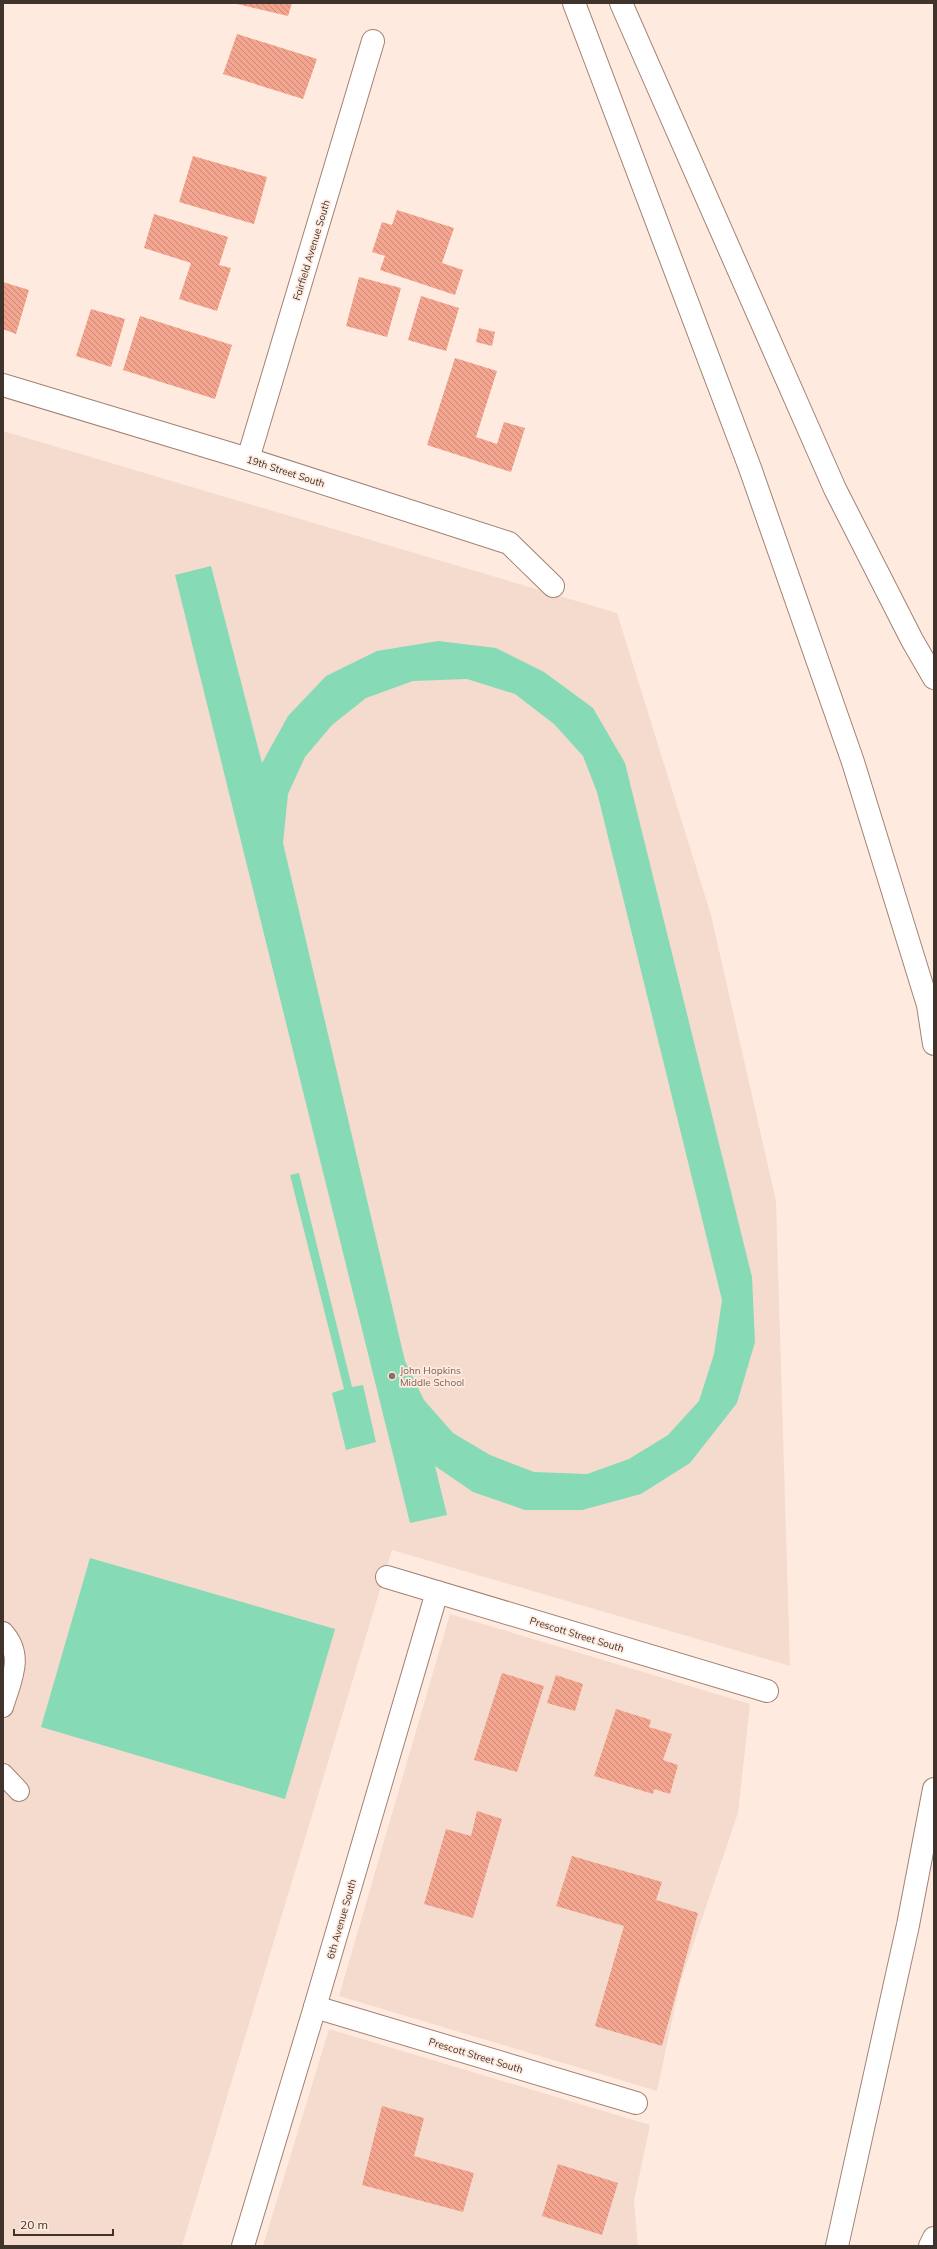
<svg xmlns="http://www.w3.org/2000/svg" width="937" height="2249" font-family="Mulish,sans-serif">
<style>
.built{fill:#f4dbce}
.grass{fill:#87dab6;fill-rule:evenodd}
.building{fill:url(#building-back-hatch)}
.lines{fill:none;stroke-linecap:round;stroke-linejoin:round}
.service-casing{stroke:#a28273;stroke-width:22}
.minor-casing{stroke:#a28273;stroke-width:24}
.motorway-casing{stroke:#a28273;stroke-width:24}
.service{stroke:#fff;stroke-width:20}
.minor{stroke:#fff;stroke-width:22}
.motorway{stroke:#fff;stroke-width:22}
.education-dot{fill:#8d6e63;stroke:#ffeadf;stroke-width:1.5}
.labels{text-anchor:middle;stroke-width:3.5;stroke-linejoin:round;paint-order:stroke}
.street-label{font-size:10px;fill:#40332c;stroke:#ffeadf}
.education-label{font-size:10px;fill:#785e54;stroke:#ffeadf;text-anchor:start}
</style>
<defs>
<pattern id="building-back-hatch" width="6" height="6" patternUnits="userSpaceOnUse"><rect width="6" height="6" fill="#f4a58f"/><path d="M-1 5l2 2M0 0l6 6M5-1l2 2" fill="none" stroke="#c78775"/></pattern>
</defs>
<rect width="100%" height="100%" fill="#ffeadf"/>
<g class="built">
<path d="M3 431 617 613 711 915 776 1201 790 1666 392 1550 182 2246H3Z"/>
<path d="M450 1614 750 1704 738 1813 680 1983 657 2091 339 1996Z"/>
<path d="M329 2029 650 2125 634 2201 638 2246H263Z"/>
</g>
<g class="grass">
<path d="M211 566 262 763 288 716 326 676 377 651 438 641 496 648 544 672 593 708 625 763 752 1277 755 1342 737 1403 690 1463 641 1494 582 1510H525L473 1492 435 1466 447 1515 410 1523 175 575ZM467 679 515 694 554 724 583 756 597 792 722 1300 714 1354 699 1401 668 1435 629 1459 587 1474 534 1472 490 1455 453 1433 424 1400 405 1361 283 843 288 794 305 757 332 725 366 698 413 681Z"/>
<path d="M299 1173 352 1387 363 1385 376 1442 346 1450 332 1393 344 1389 290 1175Z"/>
<path d="M90 1558 335 1629 285 1799 41 1727Z"/>
</g>
<g class="building">
<path d="M233 3H292L288 16Z"/>
<path d="M237 34 317 59 303 99 223 74Z"/>
<path d="M193 156 267 177 254 224 179 202Z"/>
<path d="M397 210 454 228 442 263 463 270 455 295 380 270 385 256 372 252 382 222 392 225Z"/>
<path d="M154 214 228 237 219 265 231 268 217 311 179 299 191 263 144 248Z"/>
<path d="M359 277 401 288 387 337 346 326Z"/>
<path d="M3 282 29 290 16 334 3 329Z"/>
<path d="M421 296 459 308 446 351 408 340Z"/>
<path d="M91 309 125 319 111 367 76 356Z"/>
<path d="M140 316 232 345 215 399 123 370Z"/>
<path d="M479 328 495 332 492 346 476 342Z"/>
<path d="M455 358 497 371 476 437 497 444 504 422 525 428 511 472 427 445Z"/>
<path d="M502 1673 544 1686 517 1772 474 1760Z"/>
<path d="M556 1675 583 1684 575 1711 547 1703Z"/>
<path d="M616 1709 651 1720 649 1727 672 1734 663 1760 678 1765 670 1794 654 1789 653 1794 594 1776Z"/>
<path d="M477 1811 502 1819 473 1918 424 1904 446 1829 471 1836Z"/>
<path d="M572 1856 662 1882 656 1900 698 1913 662 2046 595 2026 624 1926 556 1906Z"/>
<path d="M382 2106 424 2118 414 2156 474 2173 463 2212 362 2185Z"/>
<path d="M558 2164 618 2183 602 2235 542 2216Z"/>
</g>
<g class="lines">
<defs>
<g id="service">
<path d="M3 1632C25 1656 11 1680 3 1707"/>
<path d="M3 1774 19 1791"/>
</g>
<g id="minor">
<path d="M3 385 248 459 509 543 553 586"/>
<path d="M248 459 373 41"/>
<path d="M387 1577 767 1691"/>
<path d="M315 2007 636 2103"/>
<path d="M243 2246 315 2007 437 1592"/>
</g>
<g id="motorway">
<path d="M574 3 750 468 853 762 928 1005 934 1044"/>
<path d="M621 3 835 489 912 640 934 678"/>
<path d="M837 2246 908 1925 934 1789"/>
<path d="M930 2246 934 2238"/>
</g>
</defs>
<use href="#service" class="service-casing"/>
<use href="#minor" class="minor-casing"/>
<use href="#motorway" class="motorway-casing"/>
<use href="#service" class="service"/>
<use href="#minor" class="minor"/>
<use href="#motorway" class="motorway"/>
</g>
<circle class="education-dot" cx="392" cy="1376" r="4"/>
<g class="labels">
<g class="street-label">
<text transform="translate(311 250) rotate(-73)" y="4">Fairfield Avenue South</text>
<text transform="translate(286 471) rotate(18)" y="4">19th Street South</text>
<text transform="translate(577 1634) rotate(17)" y="4">Prescott Street South</text>
<text transform="translate(341 1919) rotate(-74)" y="4">6th Avenue South</text>
<text transform="translate(476 2055) rotate(17)" y="4">Prescott Street South</text>
</g>
<g class="education-label">
<text x="400" y="1374">John Hopkins<tspan x="400" dy="12">Middle School</tspan></text>
</g>
</g>
<rect width="937" height="2249" fill="none" stroke="#40332c" stroke-width="8"/>
<path d="M14 2229v6h99v-6" fill="none" stroke="#40332c" stroke-width="2"/>
<text x="20" y="2229" font-size="12" fill="#40332c" stroke="#ffeadf" stroke-width="3" paint-order="stroke">20 m</text>
</svg>
